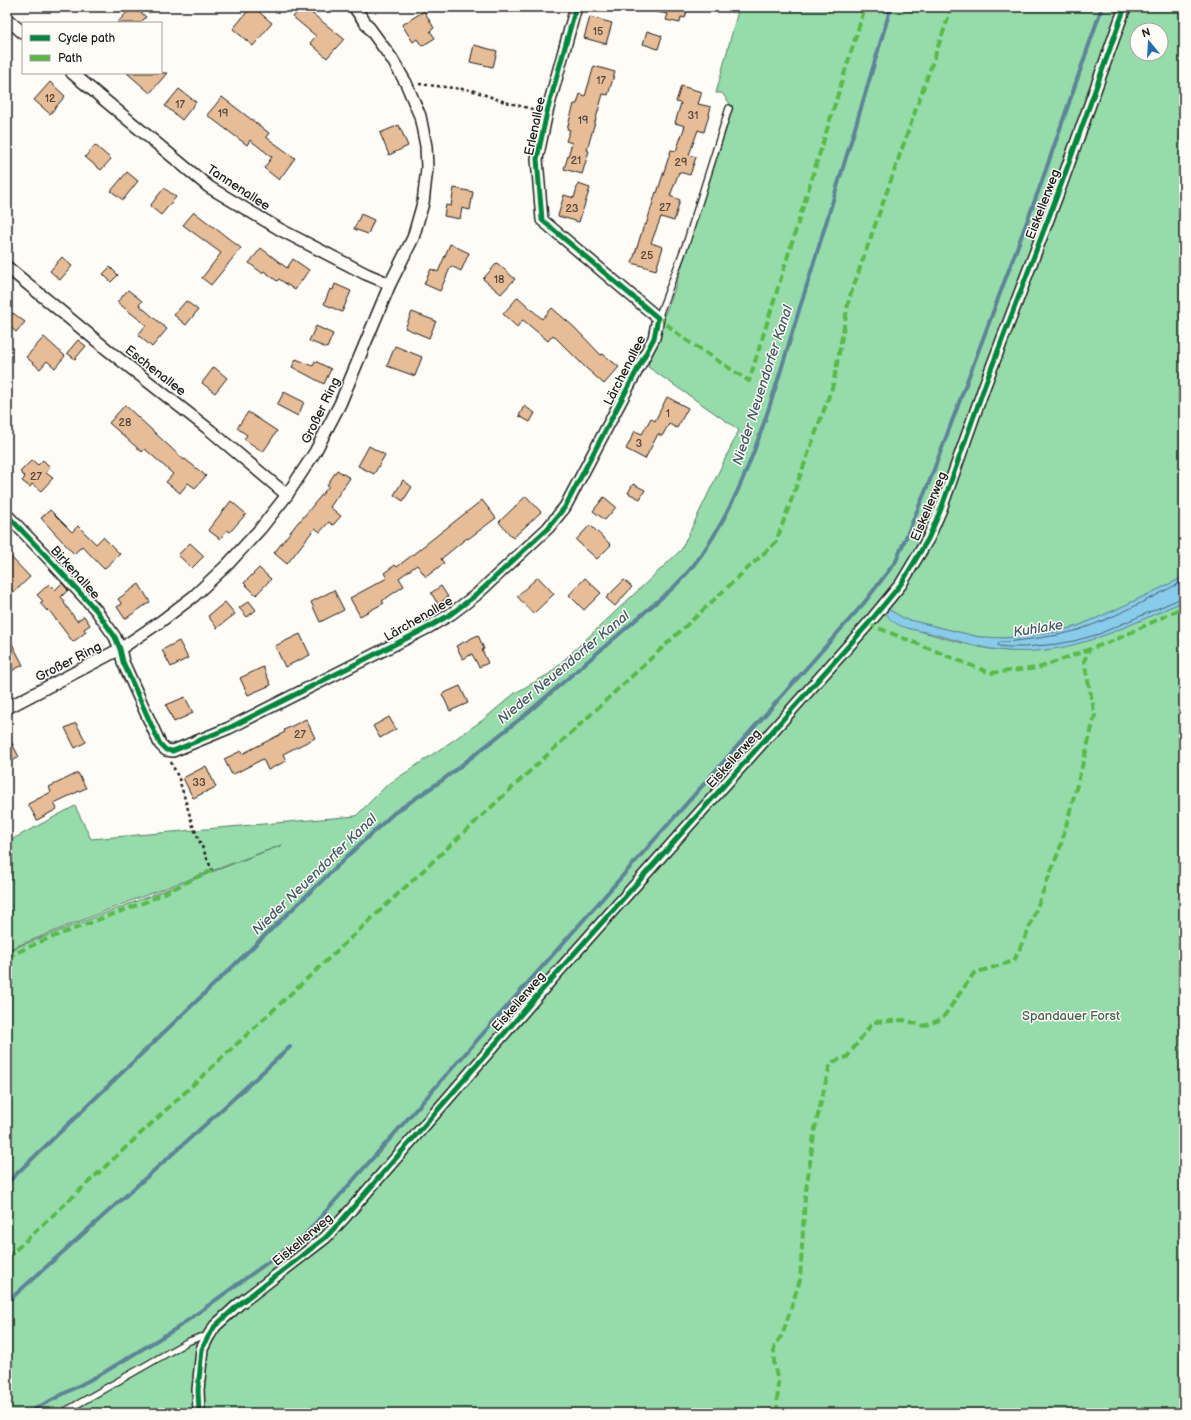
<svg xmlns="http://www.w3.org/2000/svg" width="1191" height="1420" font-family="'Balsamiq Sans',sans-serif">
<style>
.green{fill:#95dcaa;stroke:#587c63;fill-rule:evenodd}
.water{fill:#89cbeb;stroke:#5d8598}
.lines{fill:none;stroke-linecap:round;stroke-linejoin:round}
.shore{stroke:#48626f;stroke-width:1}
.stream{stroke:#5d8598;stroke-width:4}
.building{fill:#e7bd97;stroke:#1c1c1c}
.service-casing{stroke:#1c1c1c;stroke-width:8}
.minor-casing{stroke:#1c1c1c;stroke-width:14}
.path{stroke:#1c1c1c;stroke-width:2.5;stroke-dasharray:3 3;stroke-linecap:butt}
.service{stroke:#fdfcf7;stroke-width:5.5}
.minor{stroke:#fdfcf7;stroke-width:11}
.quiet{stroke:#58b947;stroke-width:4;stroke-dasharray:8 4;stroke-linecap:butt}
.cycleway-casing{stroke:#fdfcf7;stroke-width:8}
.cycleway{stroke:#00873e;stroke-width:5}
.labels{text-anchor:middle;stroke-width:3;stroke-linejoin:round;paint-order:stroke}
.number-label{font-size:11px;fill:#4f443b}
.street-label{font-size:13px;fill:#1c1c1c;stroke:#fdfcf7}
.park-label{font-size:13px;fill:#465f4e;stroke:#fdfcf7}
.water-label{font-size:14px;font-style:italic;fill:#425964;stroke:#fdfcf7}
</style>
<rect width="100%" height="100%" fill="#fdfcf7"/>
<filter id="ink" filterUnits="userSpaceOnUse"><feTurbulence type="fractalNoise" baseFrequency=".025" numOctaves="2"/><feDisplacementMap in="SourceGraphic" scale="8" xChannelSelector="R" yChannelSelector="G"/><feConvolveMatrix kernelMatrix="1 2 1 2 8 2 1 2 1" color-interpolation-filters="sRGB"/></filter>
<g filter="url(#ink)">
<path class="green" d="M739 7H1120L937 510 894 600 927 554 945 511 1130 7H1184V577L1113 611 1078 626 1055 632 1005 638 979 637 905 619 888 609 900 625 908 628C941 636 974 649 1008 651 1073 655 1127 626 1184 601V1413H7V951L282 845 133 900 7 950V842L75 806 91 839 356 816 386 786 483 720 515 693 549 674 681 550 739 430 648 367 654 338 671 300 733 108 722 93H716ZM1137 30H1161V54H1137Z"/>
<path class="water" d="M1184 577V601C1127 626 1072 656 1008 651 981 649 956 640 931 633 916 630 893 628 886 613L888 609 905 619 979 637 1006 638 1055 632 1078 626 1113 611Z"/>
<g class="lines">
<path class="shore" d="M1184 581C1150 598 1115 618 1078 630 1055 637 1030 639 1006 642H1000L998 644 999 646 1008 647H1025L1057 644 1074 641 1099 634 1184 597"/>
<g class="stream">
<path d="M7 1183 357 847 394 813 444 779 525 715 674 587C680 580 687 574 693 566 749 495 774 390 801 304 832 205 862 106 891 7"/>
<path d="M7 1302 207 1123 290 1047"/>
<path d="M27 1413 103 1373 177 1328 303 1237 864 603 896 561 930 480 1041 184 1102 7"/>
</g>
</g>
<g class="building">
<path d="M132 7H135L146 17 140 23H117Z"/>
<path d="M251 7H253L272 23 253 46 233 29Z"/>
<path d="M302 7H304L344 39 327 58 310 43 316 36 293 17Z"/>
<path d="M657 7H688L685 18 681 17 680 23 666 20 668 14 656 12Z"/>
<path d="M424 11 434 28 430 31 435 38 422 46 417 39 413 42 402 25Z"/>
<path d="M590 17 612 23 606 44 584 38Z"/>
<path d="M647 31 662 36 658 49 643 44Z"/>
<path d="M474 45 497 51 493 67 470 62Z"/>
<path d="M594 66 615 72 608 95 603 94 587 150 589 151 582 174 564 169 572 143 566 141 570 130 567 129 574 104H577L580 94 585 96Z"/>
<path d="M127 73H167L150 93Z"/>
<path d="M50 82 65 96 50 114 34 100Z"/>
<path d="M681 86 702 92 698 104 711 107 704 132 698 130 689 155 696 157 690 175 679 172 670 196 680 200 674 221 661 217 651 243 663 247 656 270 632 263 644 225H646L656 192 657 193 671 150 676 151 685 126 675 123 681 103 676 102Z"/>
<path d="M179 89 196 102 182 120 165 106Z"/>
<path d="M222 97 269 133 266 137 295 158 279 180 264 168 272 157 250 140 247 145 207 115Z"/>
<path d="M399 125 408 146 389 155 380 133Z"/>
<path d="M95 145 111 159 101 170 85 157Z"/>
<path d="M127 172 138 181 123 200 111 191Z"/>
<path d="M578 184 590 188 579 222 558 216 564 195 574 198Z"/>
<path d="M164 188 176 197 161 215 150 206Z"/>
<path d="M454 188 473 192 470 210 462 208 460 219 444 216 446 205 451 206Z"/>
<path d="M194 212 241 248 211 285 202 278 221 253 183 225Z"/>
<path d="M361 214 374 220 368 234 354 229Z"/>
<path d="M450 244 469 253 461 271 451 266 440 291 424 284 431 269 438 272Z"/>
<path d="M261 248 287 268 293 259 309 270 295 290 279 279 277 281 264 271 262 273 249 263Z"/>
<path d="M62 257 72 266 60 280 50 271Z"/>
<path d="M497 263 515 279 501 294 483 279Z"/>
<path d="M110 267 118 275 111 282 103 274Z"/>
<path d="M335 284 351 291 342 312 324 304 330 289 333 290Z"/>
<path d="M128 290 142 301 139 305 167 329 152 347 138 335 146 325 117 302Z"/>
<path d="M518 297 542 319 552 308 574 327 601 355 603 354 619 367 604 384 586 368 553 335 548 341 523 320 517 327 503 314Z"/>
<path d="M186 301 198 310 186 325 174 315Z"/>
<path d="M412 312 436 321 429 338 405 328Z"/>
<path d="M13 313 25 322 16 332 7 324V320Z"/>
<path d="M316 326 333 334 327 348 309 341Z"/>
<path d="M44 337 65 356 55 368 47 361 40 369 26 357Z"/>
<path d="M78 340 86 346 75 359 67 353Z"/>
<path d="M395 346 422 357 415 376 387 366Z"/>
<path d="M296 359 313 366 315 361 331 369 324 384 292 367Z"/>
<path d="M214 367 227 378 215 393 202 383Z"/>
<path d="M284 392 304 402 298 416 277 405Z"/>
<path d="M667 397 688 408 677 428 669 424 662 436 658 434 645 459 626 449 635 431 642 434 651 418 655 421Z"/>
<path d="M125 405 184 460 185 459 206 476 195 488 188 483 180 493 166 482 173 474 145 449 142 452 109 423Z"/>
<path d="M524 406 535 413 530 422 519 416Z"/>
<path d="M248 412 277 431 263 452 244 439 247 435 237 428Z"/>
<path d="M369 446 385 455 374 474 358 466Z"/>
<path d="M32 460 38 465 43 460 50 467 46 473 53 478 41 491 32 484 30 487 22 481 25 477 20 472Z"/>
<path d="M337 470 350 478 330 507 341 516 333 525 329 522 320 532 315 528 287 564 274 553 299 521H300L329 486 327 485Z"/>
<path d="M403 480 412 487 403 501 394 495Z"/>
<path d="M633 484 645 490 640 499 628 493Z"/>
<path d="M526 496 541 512 513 538 499 522Z"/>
<path d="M604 497 616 507 605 520 593 511Z"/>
<path d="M482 500 496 518 468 539 467 538 441 559 444 563 426 577 417 565 399 578 404 586 382 601 384 603 360 616 350 598 387 578 384 573 395 565 397 567Z"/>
<path d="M231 501 246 514 230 532 227 530 220 539 208 530Z"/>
<path d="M50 510 72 532 78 526 96 544 103 537 120 554 104 569 82 546 74 554 41 518Z"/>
<path d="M590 525 611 545 597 559 576 540Z"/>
<path d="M190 543 204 556 192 568 178 555Z"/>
<path d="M7 553 30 577 14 592 7 585Z"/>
<path d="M259 568 271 579 256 595 244 583Z"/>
<path d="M538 577 554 594 533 614 517 596Z"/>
<path d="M585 578 601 593 584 610 569 595Z"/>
<path d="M624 580 632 587 615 606 606 598Z"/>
<path d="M62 583 68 590 61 597 65 602 64 603 77 621 84 616 90 625 84 629 86 632 73 642 48 609 47 611 40 603 43 601 37 595 49 584 55 590Z"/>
<path d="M139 584 150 602 125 619 117 607 122 604 118 599Z"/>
<path d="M441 586 448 597 438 604 431 593Z"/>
<path d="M334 590 344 610 320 622 311 602Z"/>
<path d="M249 601 256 610 247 617 239 608Z"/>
<path d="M225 602 235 614 217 628 208 616Z"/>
<path d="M7 634 23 665 7 673Z"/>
<path d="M300 634 310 655 285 667 275 646Z"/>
<path d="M478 635 484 649 482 650 488 663 479 667 472 654 463 659 456 646Z"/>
<path d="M179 641 188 658 171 667 162 650Z"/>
<path d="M263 667 271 685 248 695 240 678Z"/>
<path d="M460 686 468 703 450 711 442 694Z"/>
<path d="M185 697 193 713 174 722 166 705Z"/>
<path d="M389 717 396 729 380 738 373 726Z"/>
<path d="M306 719 315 738 283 754 286 761 268 770 263 759 232 775 224 759 241 751 242 754 285 732 284 730Z"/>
<path d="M76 723 86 742 75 748 65 728Z"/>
<path d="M7 734 19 757 7 764Z"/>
<path d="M206 766 216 787 193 798 183 778Z"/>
<path d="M78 773 86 788 54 803 57 809 37 820 28 804 51 792 49 787Z"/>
</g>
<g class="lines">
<defs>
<g id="service">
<path d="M658 318 687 241 729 108"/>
<path d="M62 1413 187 1342 200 1337H208"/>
</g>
<g id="minor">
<path d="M7 19 23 33"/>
<path d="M72 73 209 187 281 230 366 274 390 284"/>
<path d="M7 267 109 351 211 431 287 495"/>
<path d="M7 515 49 559 96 610 115 637 120 649 123 662 160 744 166 750 173 751 229 728 429 627 451 614 476 595 548 528 565 507 654 338 658 318 542 220 537 159 547 112 576 7"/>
<path d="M7 708 120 649 160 622 194 596 228 564 261 528 287 495 315 452 340 404 390 284 413 238 423 203 427 168 426 146 420 116 406 83 392 59 354 7"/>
<path d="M199 1413 198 1390 202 1349 208 1337 215 1326 238 1305 325 1238 343 1219 556 974 868 624 901 584 928 539 941 509 985 385 1061 185 1125 7"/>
</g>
</defs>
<use href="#service" class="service-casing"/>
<use href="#minor" class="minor-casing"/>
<g class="path">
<path d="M419 84 471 90 505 102 536 110"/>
<path d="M171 762 179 779 193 826 212 870"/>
</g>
<use href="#service" class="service"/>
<use href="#minor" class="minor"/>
<g class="quiet">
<path d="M657 316 683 338 749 381 865 7"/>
<path d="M868 624 990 673 1038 668 1115 640 1184 607"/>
<path d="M7 957 42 941 148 901 212 870"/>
<path d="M7 1258 776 542 833 385 849 299 952 7"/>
<path d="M777 1413 778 1381 774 1365V1348L783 1333 800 1280 805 1197 815 1128 829 1068 833 1062 847 1057 873 1022 904 1020 924 1026 942 1019 974 973 1014 961 1027 933 1060 848 1087 748 1095 715 1084 661 1090 648"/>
</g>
<defs>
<g id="cycleway">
<path d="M7 515 49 559 96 610 115 637 120 649 123 662 160 744 166 750 173 751 229 728 429 627 451 614 476 595 548 528 565 507 654 338 658 318 542 220 537 159 547 112 576 7"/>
<path d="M199 1413 198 1390 202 1349 208 1337 215 1326 238 1305 325 1238 343 1219 556 974 868 624 901 584 928 539 941 509 985 385 1061 185 1125 7"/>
</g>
</defs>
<use href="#cycleway" class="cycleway-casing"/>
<use href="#cycleway" class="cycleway"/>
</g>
</g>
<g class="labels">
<g class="number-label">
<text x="598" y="35">15</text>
<text x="601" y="84">17</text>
<text x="50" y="102">12</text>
<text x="180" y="108">17</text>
<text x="223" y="117">19</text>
<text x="693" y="119">31</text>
<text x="583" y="124">19</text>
<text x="576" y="164">21</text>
<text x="681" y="166">29</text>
<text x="665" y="211">27</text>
<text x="572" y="212">23</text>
<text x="647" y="259">25</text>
<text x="499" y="283">18</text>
<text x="668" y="417">1</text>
<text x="125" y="426">28</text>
<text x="639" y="447">3</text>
<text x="36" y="480">27</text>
<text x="300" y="738">27</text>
<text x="199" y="786">33</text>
</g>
<g class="street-label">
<text transform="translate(534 126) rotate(-78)" y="5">Erlenallee</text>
<text transform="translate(239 187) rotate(33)" y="5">Tannenallee</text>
<text transform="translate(1042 204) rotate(-69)" y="5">Eiskellerweg</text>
<text transform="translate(156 370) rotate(38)" y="5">Eschenallee</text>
<text transform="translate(624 370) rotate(-63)" y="5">Lärchenallee</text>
<text transform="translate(320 410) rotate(-64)" y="5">Großer Ring</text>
<text transform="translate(928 506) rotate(-67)" y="5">Eiskellerweg</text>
<text transform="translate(76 572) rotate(48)" y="5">Birkenallee</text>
<text transform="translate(418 618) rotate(-30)" y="5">Lärchenallee</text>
<text transform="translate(68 661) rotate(-27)" y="5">Großer Ring</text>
<text transform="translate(733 758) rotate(-48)" y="5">Eiskellerweg</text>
<text transform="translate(518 1001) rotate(-49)" y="5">Eiskellerweg</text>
<text transform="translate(302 1239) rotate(-40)" y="5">Eiskellerweg</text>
</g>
<g class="park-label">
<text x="1071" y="1020">Spandauer Forst</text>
</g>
<g class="water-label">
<text transform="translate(762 385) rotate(-72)" y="5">Nieder Neuendorfer Kanal</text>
<text transform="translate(1038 628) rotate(-9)" y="5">Kuhlake</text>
<text transform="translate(563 667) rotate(-40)" y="5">Nieder Neuendorfer Kanal</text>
<text transform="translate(314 874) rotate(-44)" y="5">Nieder Neuendorfer Kanal</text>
</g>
</g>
<rect width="1191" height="1420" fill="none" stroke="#fdfcf7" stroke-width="24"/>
<rect x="12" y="12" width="1167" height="1396" fill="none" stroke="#1c1c1c" stroke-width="1.5" filter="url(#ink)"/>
<rect x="22" y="22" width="140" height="52" fill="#fdfcf7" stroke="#a3a29f"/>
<rect x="30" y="35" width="20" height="6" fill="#00873e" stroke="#a3a29f"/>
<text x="58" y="42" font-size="12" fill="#1c1c1c">Cycle path</text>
<rect x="30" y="55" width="20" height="6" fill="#58b947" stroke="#a3a29f"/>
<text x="58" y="62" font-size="12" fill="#1c1c1c">Path</text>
<g transform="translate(1149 42) rotate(342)"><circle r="19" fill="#fdfcf7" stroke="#a3a29f"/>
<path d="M0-3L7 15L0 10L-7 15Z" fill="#1f6fb2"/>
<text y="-6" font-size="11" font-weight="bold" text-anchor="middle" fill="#1c1c1c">N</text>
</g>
</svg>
